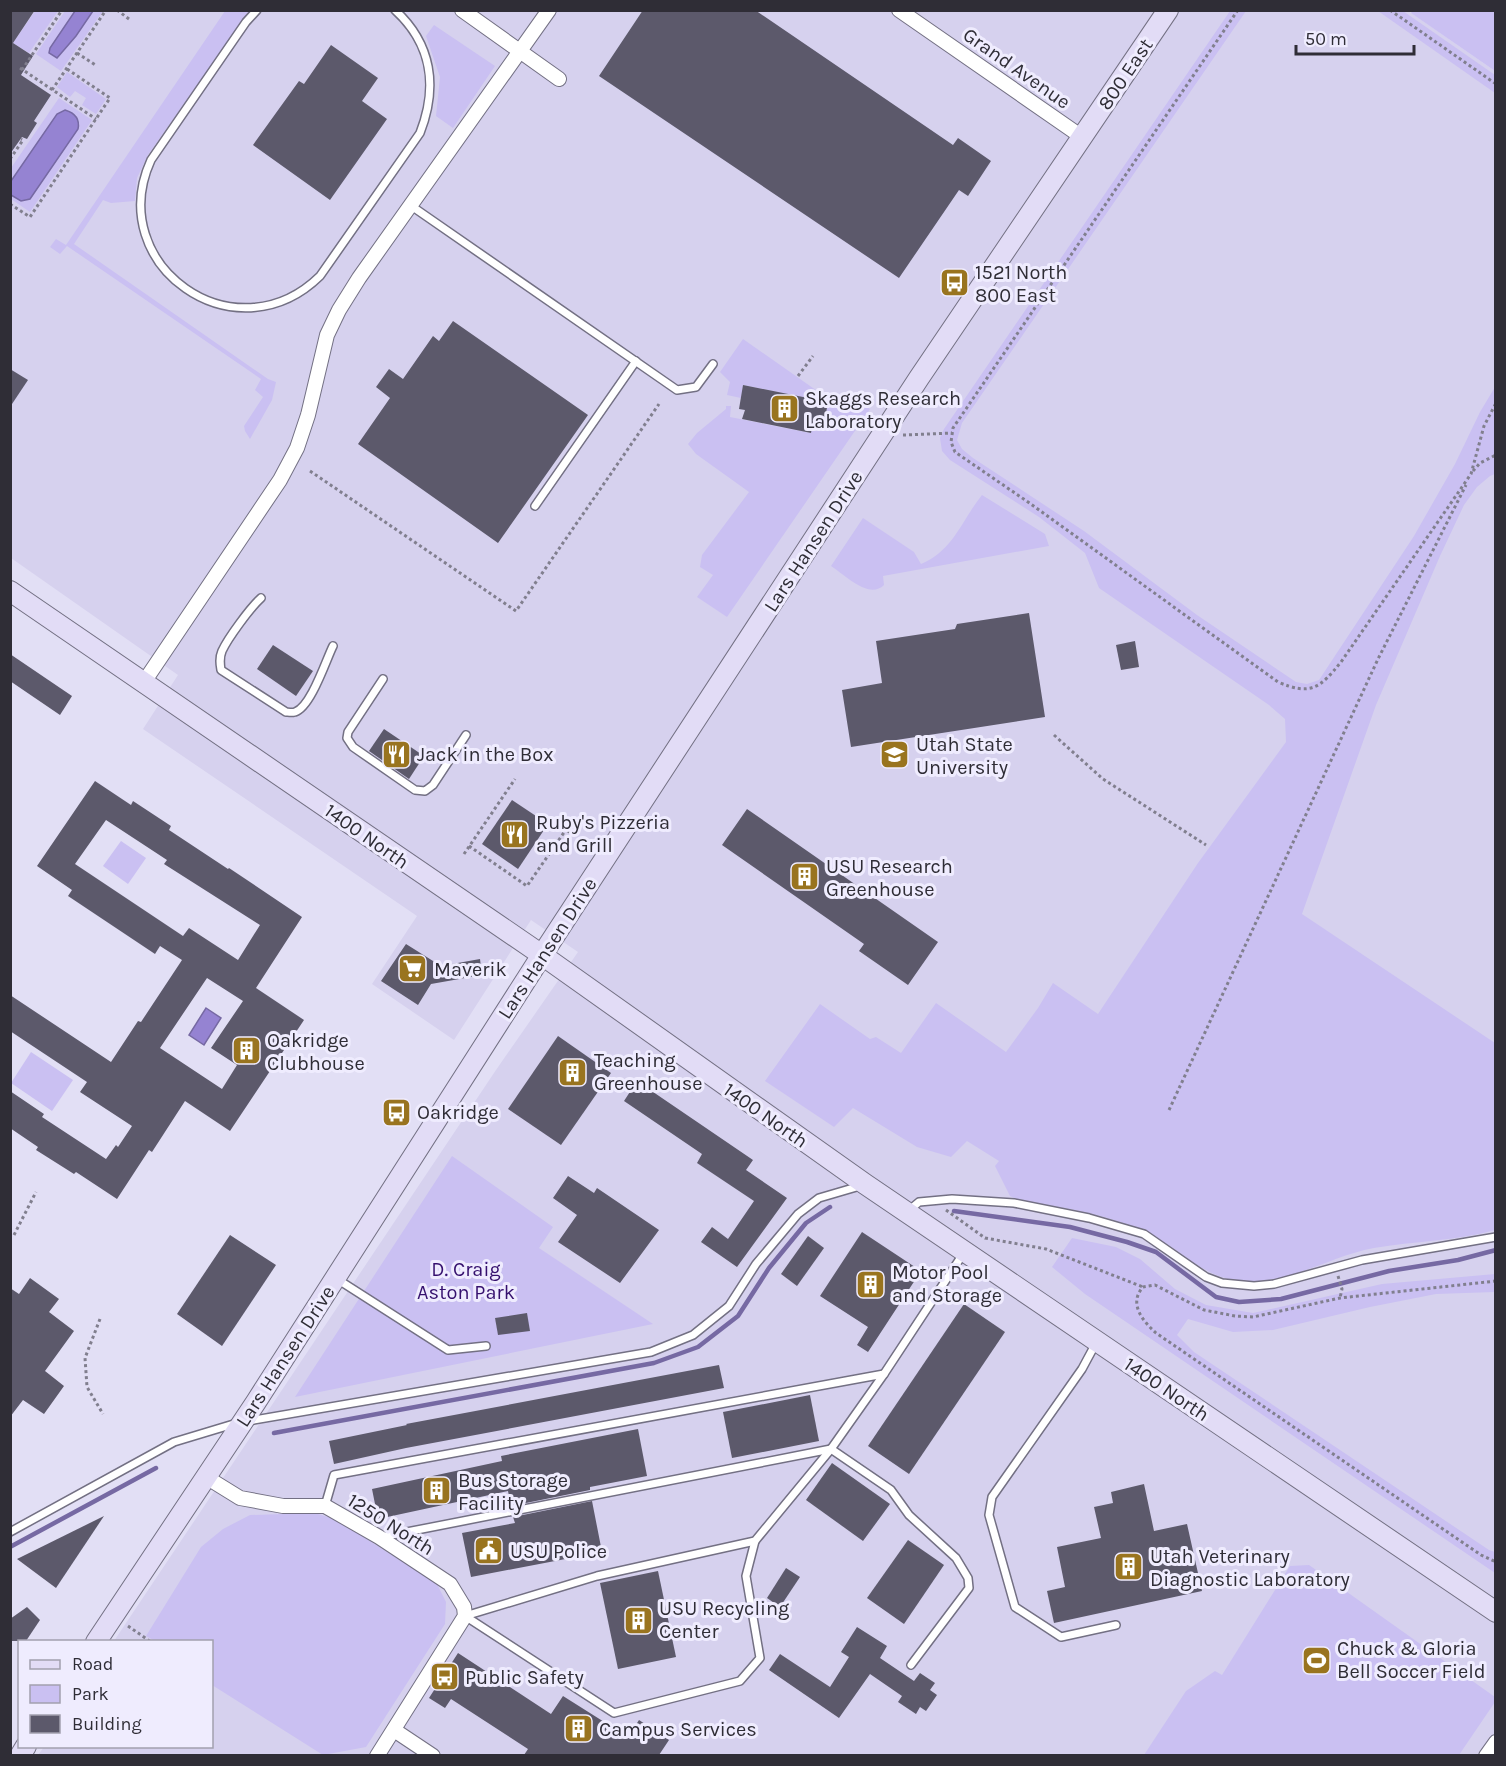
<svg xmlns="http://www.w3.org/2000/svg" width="1506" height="1766" font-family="Karla,sans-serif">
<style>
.built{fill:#d6d1ee}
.green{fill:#cac0f2}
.water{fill:#9583d2;stroke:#7669a3;stroke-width:1.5}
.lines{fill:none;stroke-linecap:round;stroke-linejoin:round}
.stream{stroke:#7669a3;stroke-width:4.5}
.building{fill:#5c596b;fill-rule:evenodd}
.lane-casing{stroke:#737083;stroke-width:10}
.street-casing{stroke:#737083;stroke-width:16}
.secondary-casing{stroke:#737083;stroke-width:22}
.path{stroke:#817f8e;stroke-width:3;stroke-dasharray:3 3;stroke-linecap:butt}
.lane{stroke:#fff;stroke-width:7}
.street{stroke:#fff;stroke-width:14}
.secondary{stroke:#e2dcf6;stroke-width:20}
.labels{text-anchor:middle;stroke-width:6;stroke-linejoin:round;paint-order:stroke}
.street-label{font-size:20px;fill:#2f2d36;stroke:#efecfe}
.poi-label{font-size:20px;fill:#2f2d36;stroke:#efecfe;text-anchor:start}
.park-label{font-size:20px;fill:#35106e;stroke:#efecfe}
</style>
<rect width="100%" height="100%" fill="#e2dff5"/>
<path class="built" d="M1407 10 1495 71V1755H38L44 1747 212 1746V1642L114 1641 496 1070 578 952 531 920 454 1040 372 984 417 916 143 729 178 675 11 558V11Z"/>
<g class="green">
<path d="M35 11H58L29 53 13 43Z"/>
<path d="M65 11H103L61 71 36 54Z"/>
<path d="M225 11H249L148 155 137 178 135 201 111 203 103 200 74 244 268 379 276 382 272 400 250 439 245 431 244 426 263 397 255 390 261 379 67 246 60 254 50 247 56 239 66 245Z"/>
<path d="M1230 11H1246L962 423 957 440 962 449 973 458 1084 531 1197 615 1296 682 1307 684 1319 680 1414 536 1455 464 1480 412 1495 387V474L1490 476 1477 487 1464 505 1440 556 1376 705 1302 914 1495 1043V1230C1456 1241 1414 1241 1374 1248 1325 1257 1287 1288 1233 1280 1199 1274 1177 1246 1146 1232 1106 1214 1061 1207 1018 1200L1010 1196 995 1166 999 1161 967 1141 951 1157 917 1147 853 1108 834 1127 765 1081 820 1004 870 1039 876 1037 901 1053 936 1003 1006 1052 1038 1008 1053 983 1098 1014 1198 863 1286 742 1285 719 1269 705 1099 588 1085 553 1039 517 950 460 942 451 940 438 944 429Z"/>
<path d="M1378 11H1403L1495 75V93Z"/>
<path d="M1412 11H1495V71L1411 13Z"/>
<path d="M434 25 495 66 453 128 436 116 440 77 426 36Z"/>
<path d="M67 72 106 99 96 114 82 105 86 98 75 91 70 97 57 87Z"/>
<path d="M59 98 92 120 30 212 11 199V168Z"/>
<path d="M743 339 840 407 854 397 870 409 727 617 697 597 713 575 700 567 702 555 749 492 696 454 688 444 697 433 726 409V406H731L730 417 810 433 813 423 817 424 825 419 828 402 743 385 741 398 727 395 730 382 720 372Z"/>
<path d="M982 495 1045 534 1049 546 883 576 884 585C869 600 845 575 831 566L863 518 914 552 921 564C954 550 961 521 982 495Z"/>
<path d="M121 841 146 858 128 884 103 866Z"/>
<path d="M31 1052 73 1080 52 1111 11 1083Z"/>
<path d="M452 1156 553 1227 539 1248 653 1324 295 1397Z"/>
<path d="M1072 1238 1116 1247 1140 1259 1175 1289 1206 1305 1253 1313 1382 1284 1495 1274V1292L1436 1294 1370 1307 1273 1330 1233 1332 1188 1319 1177 1335 1194 1352 1489 1550 1495 1552V1573L1085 1294 1052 1267Z"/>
<path d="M315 1513 337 1520 437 1584 446 1602 445 1624 366 1747 323 1755 212 1685V1642L155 1641 146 1636 201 1547 223 1529 250 1515Z"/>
<path d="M1309 1565 1495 1697V1702L1459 1755H1144L1186 1691 1215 1671 1222 1675 1290 1566Z"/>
</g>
<g class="water">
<path d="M75 11H93L76 36 57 58 49 53 50 48Z"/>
<path d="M65 110C75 113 80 119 78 129L30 199 21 201 11 195V181L57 114Z"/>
<path d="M206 1008 221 1018 204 1045 189 1035Z"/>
</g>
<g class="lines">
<g class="stream">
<path d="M954 1211 1070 1227 1127 1242 1156 1252 1216 1297 1239 1302 1281 1299 1389 1271 1458 1260 1496 1250"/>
<path d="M274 1433 654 1363 698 1347 738 1316 769 1268 806 1223 830 1207"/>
<path d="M10 1547 156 1468"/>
</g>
</g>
<g class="building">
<path d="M10 10H35L13 43 33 56 21 75 51 95 34 121 37 123 27 139 22 137 10 154Z"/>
<path d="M643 10H755L953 145 958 138 991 161 968 196 959 190 899 278 599 76Z"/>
<path d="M331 45 378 78 362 101 387 119 330 200 253 145 299 81 304 84Z"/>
<path d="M453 321 588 415 498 543 358 444 390 398 376 387 389 369 403 379 433 336 439 341Z"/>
<path d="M10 369 28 380 10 407Z"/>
<path d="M743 385 828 402 825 419 812 428 811 433 742 419 745 410 739 409Z"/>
<path d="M1029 613 1045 717 851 747 842 690 882 683 876 641 955 629 957 624Z"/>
<path d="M1135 641 1139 667 1121 670 1116 645Z"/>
<path d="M273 645 313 671 296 696 257 669Z"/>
<path d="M10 654 72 696 60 715 10 681Z"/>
<path d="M384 729 424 756 409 779 369 751Z"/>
<path d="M95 781 131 805 133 801 171 826 169 830 228 869 229 868 302 917 256 988 304 1020 230 1131 185 1101 152 1152 149 1150 117 1199 76 1172 74 1174 36 1150 38 1147 10 1128V1091L44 1114 42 1117 106 1159 116 1145 118 1147 132 1126 80 1092 87 1082 10 1031V995L111 1062 138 1021 141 1022 182 960 160 946 155 954 68 896 72 890 37 866ZM106 820 167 860 164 864 260 925 238 960 189 928 183 936 75 864ZM207 978 243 1001 211 1048 237 1065 222 1089 160 1048Z"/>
<path d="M512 800 548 824 518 869 482 844Z"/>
<path d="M747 809 938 942 908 985 859 951 864 944 722 845Z"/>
<path d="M406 944 441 966 480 959 482 975 431 984 418 1005 381 981Z"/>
<path d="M558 1036 611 1073 561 1145 508 1109Z"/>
<path d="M637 1081 753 1160 746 1170 787 1198 737 1267 701 1242 712 1227 728 1239 754 1201 697 1163 702 1154 624 1101Z"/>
<path d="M568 1176 594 1193 597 1188 659 1230 620 1283 558 1242 577 1215 553 1198Z"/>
<path d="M862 1232 921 1271 868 1352 857 1345 868 1327 820 1296Z"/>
<path d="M230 1235 276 1265 222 1346 177 1314Z"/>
<path d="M808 1236 824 1248 797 1286 781 1274Z"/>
<path d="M30 1278 59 1299 49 1312 74 1331 45 1371 64 1386 44 1414 23 1400 10 1417V1288L19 1294Z"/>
<path d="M964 1304 1005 1332 909 1474 868 1446Z"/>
<path d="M527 1313 530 1331 498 1335 495 1318Z"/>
<path d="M719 1365 724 1388 406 1448 334 1464 329 1441 407 1425 406 1424Z"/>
<path d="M810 1395 819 1441 732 1458 723 1412Z"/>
<path d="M638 1429 647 1476 590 1487V1490L511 1506 508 1491 378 1519 372 1489 502 1461 501 1456Z"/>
<path d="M832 1463 890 1504 863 1541 806 1500Z"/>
<path d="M1144 1484 1154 1531 1187 1524 1202 1591 1054 1623 1047 1591 1065 1587 1057 1547 1101 1538 1094 1507 1113 1503 1111 1492Z"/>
<path d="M592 1501 602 1552 471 1577 462 1533 515 1523 513 1517Z"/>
<path d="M104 1516 56 1588 17 1559Z"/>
<path d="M908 1540 944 1565 904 1624 867 1598Z"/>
<path d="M786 1568 800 1577 780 1607 767 1598Z"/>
<path d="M658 1571 676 1657 618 1669 600 1583Z"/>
<path d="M27 1607 40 1620 26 1641H10V1619Z"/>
<path d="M857 1627 887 1646 880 1658 914 1681 920 1673 935 1683 930 1690 937 1695 926 1711 920 1707 916 1714 898 1702 902 1696 870 1674 839 1718 769 1670 780 1654 830 1687 849 1657 841 1652Z"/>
<path d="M458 1653 551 1714 563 1696 628 1737 639 1720 669 1740 659 1755H524L528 1749 451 1699 445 1708 429 1698Z"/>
</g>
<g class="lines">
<defs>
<g id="lane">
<path d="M257 10 246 22 151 160C103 265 235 359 320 276L420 133C438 87 432 44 395 10"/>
<path d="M410 205 677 390 696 387 713 364"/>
<path d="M535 506 636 361"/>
<path d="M261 598C250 608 228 638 222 651 219 658 220 664 221 670L286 712C287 712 294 713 295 712 311 707 326 660 333 646"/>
<path d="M383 679 348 732 347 738 353 747 415 790 425 791 433 785 466 735"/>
<path d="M907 1212 919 1202 952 1199 1014 1203 1089 1218 1144 1234 1206 1277 1222 1283 1254 1286 1274 1284 1362 1260 1496 1237"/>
<path d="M337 1279 448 1350 486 1346"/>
<path d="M1096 1343 1082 1369 992 1497 989 1515 1015 1607 1061 1637 1116 1625"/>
<path d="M248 1421 651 1352 693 1335 729 1306 756 1264 798 1214 819 1198 860 1186"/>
<path d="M325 1506 334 1475 884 1374"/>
<path d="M10 1532 174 1442 237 1423"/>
<path d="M381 1537 831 1449 891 1490 909 1515 956 1558 968 1578 969 1588 911 1665"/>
<path d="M465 1616 597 1576 755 1541 831 1449 884 1374 963 1254"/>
<path d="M465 1616 614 1713 740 1681 760 1658 746 1576 755 1541"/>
</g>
<g id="street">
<path d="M462 10 559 79"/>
<path d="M899 10 1082 137"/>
<path d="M144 682 280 480 297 448 308 415 327 335 339 310 359 278 549 10"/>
<path d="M206 1477 240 1498 283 1506H325L379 1537 450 1584 464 1607 465 1616 377 1756"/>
<path d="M394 1730 433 1756"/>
<path d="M1486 1756 1496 1742"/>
</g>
<g id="secondary">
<path d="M10 591 542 955 865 1184 1496 1612"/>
<path d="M96 1642 256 1402 542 955 919 378 1168 10"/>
<path d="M20 1756 26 1746"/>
</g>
</defs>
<use href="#lane" class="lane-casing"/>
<use href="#street" class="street-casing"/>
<use href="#secondary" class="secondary-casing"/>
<g class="path">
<path d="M117 10 129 19"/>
<path d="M1238 10 953 428 951 442 955 452 1028 502 1278 682C1311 696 1320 688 1341 662L1471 474 1484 426 1496 403"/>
<path d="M1390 10 1496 84"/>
<path d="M77 53 97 66"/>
<path d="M20 68 96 119"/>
<path d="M22 70 62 10"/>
<path d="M52 90 106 10"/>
<path d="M10 159 23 140 21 139"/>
<path d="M10 204 30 217 110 98 67 69"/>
<path d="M798 376 813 356"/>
<path d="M903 435 952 433"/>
<path d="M310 471 516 611 659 404"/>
<path d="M1473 471 1480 463 1496 455"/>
<path d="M1054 735 1103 779 1206 845"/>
<path d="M547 818 576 836"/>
<path d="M469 846 527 886 565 831 577 818"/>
<path d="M464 854 515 779"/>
<path d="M1169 1110 1378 659 1466 485"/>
<path d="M946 1210 985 1238 1046 1249 1143 1287"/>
<path d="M14 1235 36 1192"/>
<path d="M1338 1276 1342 1289 1340 1298"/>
<path d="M1496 1281 1340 1298 1253 1317 1235 1316 1204 1310 1155 1285 1143 1287C1128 1304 1143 1321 1156 1333L1481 1555 1496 1562"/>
<path d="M100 1319 85 1358 87 1387 103 1414"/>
<path d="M128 1626 151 1642"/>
</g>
<use href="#lane" class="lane"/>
<use href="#street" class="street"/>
<use href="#secondary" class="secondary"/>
</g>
<defs>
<symbol id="bus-square" viewBox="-11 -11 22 22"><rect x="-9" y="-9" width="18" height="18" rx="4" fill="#99741f" stroke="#efecfe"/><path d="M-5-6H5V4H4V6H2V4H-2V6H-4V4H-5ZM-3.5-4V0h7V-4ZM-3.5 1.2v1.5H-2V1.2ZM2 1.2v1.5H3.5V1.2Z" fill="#fff"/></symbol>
<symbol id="building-square" viewBox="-11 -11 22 22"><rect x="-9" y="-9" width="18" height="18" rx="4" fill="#99741f" stroke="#efecfe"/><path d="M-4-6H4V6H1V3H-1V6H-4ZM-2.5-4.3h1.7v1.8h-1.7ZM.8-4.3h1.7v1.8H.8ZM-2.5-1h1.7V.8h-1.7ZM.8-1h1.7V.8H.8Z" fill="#fff"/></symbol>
<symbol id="restaurant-square" viewBox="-11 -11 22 22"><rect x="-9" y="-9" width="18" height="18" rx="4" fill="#99741f" stroke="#efecfe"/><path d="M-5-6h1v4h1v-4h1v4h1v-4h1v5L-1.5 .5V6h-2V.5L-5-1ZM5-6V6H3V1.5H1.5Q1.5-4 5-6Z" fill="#fff"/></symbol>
<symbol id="university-square" viewBox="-11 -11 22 22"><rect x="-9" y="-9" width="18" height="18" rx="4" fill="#99741f" stroke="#efecfe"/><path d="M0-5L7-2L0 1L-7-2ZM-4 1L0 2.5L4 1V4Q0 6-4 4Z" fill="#fff"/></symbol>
<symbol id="supermarket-square" viewBox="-11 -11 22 22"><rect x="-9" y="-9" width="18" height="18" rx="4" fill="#99741f" stroke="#efecfe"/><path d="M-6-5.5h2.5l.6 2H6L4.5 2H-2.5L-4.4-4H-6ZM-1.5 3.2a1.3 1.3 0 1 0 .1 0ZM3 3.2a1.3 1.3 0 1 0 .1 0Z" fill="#fff"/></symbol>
<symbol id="civic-square" viewBox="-11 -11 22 22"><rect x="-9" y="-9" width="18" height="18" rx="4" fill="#99741f" stroke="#efecfe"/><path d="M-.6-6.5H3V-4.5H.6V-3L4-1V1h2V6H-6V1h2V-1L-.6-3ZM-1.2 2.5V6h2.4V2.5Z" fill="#fff"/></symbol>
<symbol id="stadium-square" viewBox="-11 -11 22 22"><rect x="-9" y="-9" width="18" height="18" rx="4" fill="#99741f" stroke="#efecfe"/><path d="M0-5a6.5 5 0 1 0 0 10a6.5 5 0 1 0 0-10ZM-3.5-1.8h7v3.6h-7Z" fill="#fff"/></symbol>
</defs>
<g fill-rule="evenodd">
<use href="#bus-square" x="938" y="266" width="33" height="33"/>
<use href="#building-square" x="768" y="392" width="33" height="33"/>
<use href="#restaurant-square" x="380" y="738" width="33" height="33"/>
<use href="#university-square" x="878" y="738" width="33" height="33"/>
<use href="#restaurant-square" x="498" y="818" width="33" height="33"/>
<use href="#building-square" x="788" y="860" width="33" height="33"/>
<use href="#supermarket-square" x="396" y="952" width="33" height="33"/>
<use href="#building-square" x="230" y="1034" width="33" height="33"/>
<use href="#building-square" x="556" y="1056" width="33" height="33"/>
<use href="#bus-square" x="380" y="1096" width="33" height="33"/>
<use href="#building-square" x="854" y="1268" width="33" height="33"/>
<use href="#building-square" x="420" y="1474" width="33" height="33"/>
<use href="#civic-square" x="472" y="1534" width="33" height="33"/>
<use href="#building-square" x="1112" y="1550" width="33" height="33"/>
<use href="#building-square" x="622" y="1604" width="33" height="33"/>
<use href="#stadium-square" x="1300" y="1644" width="33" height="33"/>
<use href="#bus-square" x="428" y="1660" width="33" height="33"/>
<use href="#building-square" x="562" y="1712" width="33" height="33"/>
</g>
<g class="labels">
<g class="street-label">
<text transform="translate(1017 68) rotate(35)" y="7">Grand Avenue</text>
<text transform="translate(1125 74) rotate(-56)" y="7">800 East</text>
<text transform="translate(813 541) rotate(-57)" y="7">Lars Hansen Drive</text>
<text transform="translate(367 836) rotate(35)" y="7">1400 North</text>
<text transform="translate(547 948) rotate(-57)" y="7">Lars Hansen Drive</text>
<text transform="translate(766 1115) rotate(35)" y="7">1400 North</text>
<text transform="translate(285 1356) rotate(-57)" y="7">Lars Hansen Drive</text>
<text transform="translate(1167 1389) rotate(34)" y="7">1400 North</text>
<text transform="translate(391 1524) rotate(32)" y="7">1250 North</text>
</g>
<g class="poi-label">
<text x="975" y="279">1521 North<tspan x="975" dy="23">800 East</tspan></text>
<text x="805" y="405">Skaggs Research<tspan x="805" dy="23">Laboratory</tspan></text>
<text x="916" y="751">Utah State<tspan x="916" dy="23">University</tspan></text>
<text x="417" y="761">Jack in the Box</text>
<text x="536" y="829">Ruby's Pizzeria<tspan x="536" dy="23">and Grill</tspan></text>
<text x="826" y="873">USU Research<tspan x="826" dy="23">Greenhouse</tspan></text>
<text x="434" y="976">Maverik</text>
<text x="267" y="1047">Oakridge<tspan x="267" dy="23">Clubhouse</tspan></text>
<text x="594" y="1067">Teaching<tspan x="594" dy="23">Greenhouse</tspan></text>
<text x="417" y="1119">Oakridge</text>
<text x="892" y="1279">Motor Pool<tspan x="892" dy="23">and Storage</tspan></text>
<text x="458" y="1487">Bus Storage<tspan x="458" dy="23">Facility</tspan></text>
<text x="510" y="1558">USU Police</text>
<text x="1150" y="1563">Utah Veterinary<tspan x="1150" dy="23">Diagnostic Laboratory</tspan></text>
<text x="659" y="1615">USU Recycling<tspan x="659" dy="23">Center</tspan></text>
<text x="1337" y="1655">Chuck &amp; Gloria<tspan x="1337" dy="23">Bell Soccer Field</tspan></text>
<text x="465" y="1684">Public Safety</text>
<text x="599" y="1736">Campus Services</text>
</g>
<g class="park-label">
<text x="466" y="1276">D. Craig<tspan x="466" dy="23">Aston Park</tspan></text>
</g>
</g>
<rect width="1506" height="1766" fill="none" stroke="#2f2d36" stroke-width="24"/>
<rect x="18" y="1640" width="195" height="108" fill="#efecfe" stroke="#a2a0ae" stroke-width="1.5"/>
<rect x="30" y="1660" width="30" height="9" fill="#e2dcf6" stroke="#a2a0ae" stroke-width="1.5"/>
<text x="72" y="1670" font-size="18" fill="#2f2d36">Road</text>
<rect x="30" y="1685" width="30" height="18" fill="#cac0f2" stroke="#a2a0ae" stroke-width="1.5"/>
<text x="72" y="1700" font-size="18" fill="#2f2d36">Park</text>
<rect x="30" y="1715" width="30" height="18" fill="#5c596b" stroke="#a2a0ae" stroke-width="1.5"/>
<text x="72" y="1730" font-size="18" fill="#2f2d36">Building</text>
<path d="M1296 45v9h118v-9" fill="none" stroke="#2f2d36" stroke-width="3"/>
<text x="1305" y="45" font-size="18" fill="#2f2d36" stroke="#efecfe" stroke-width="4.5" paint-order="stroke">50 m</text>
</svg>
